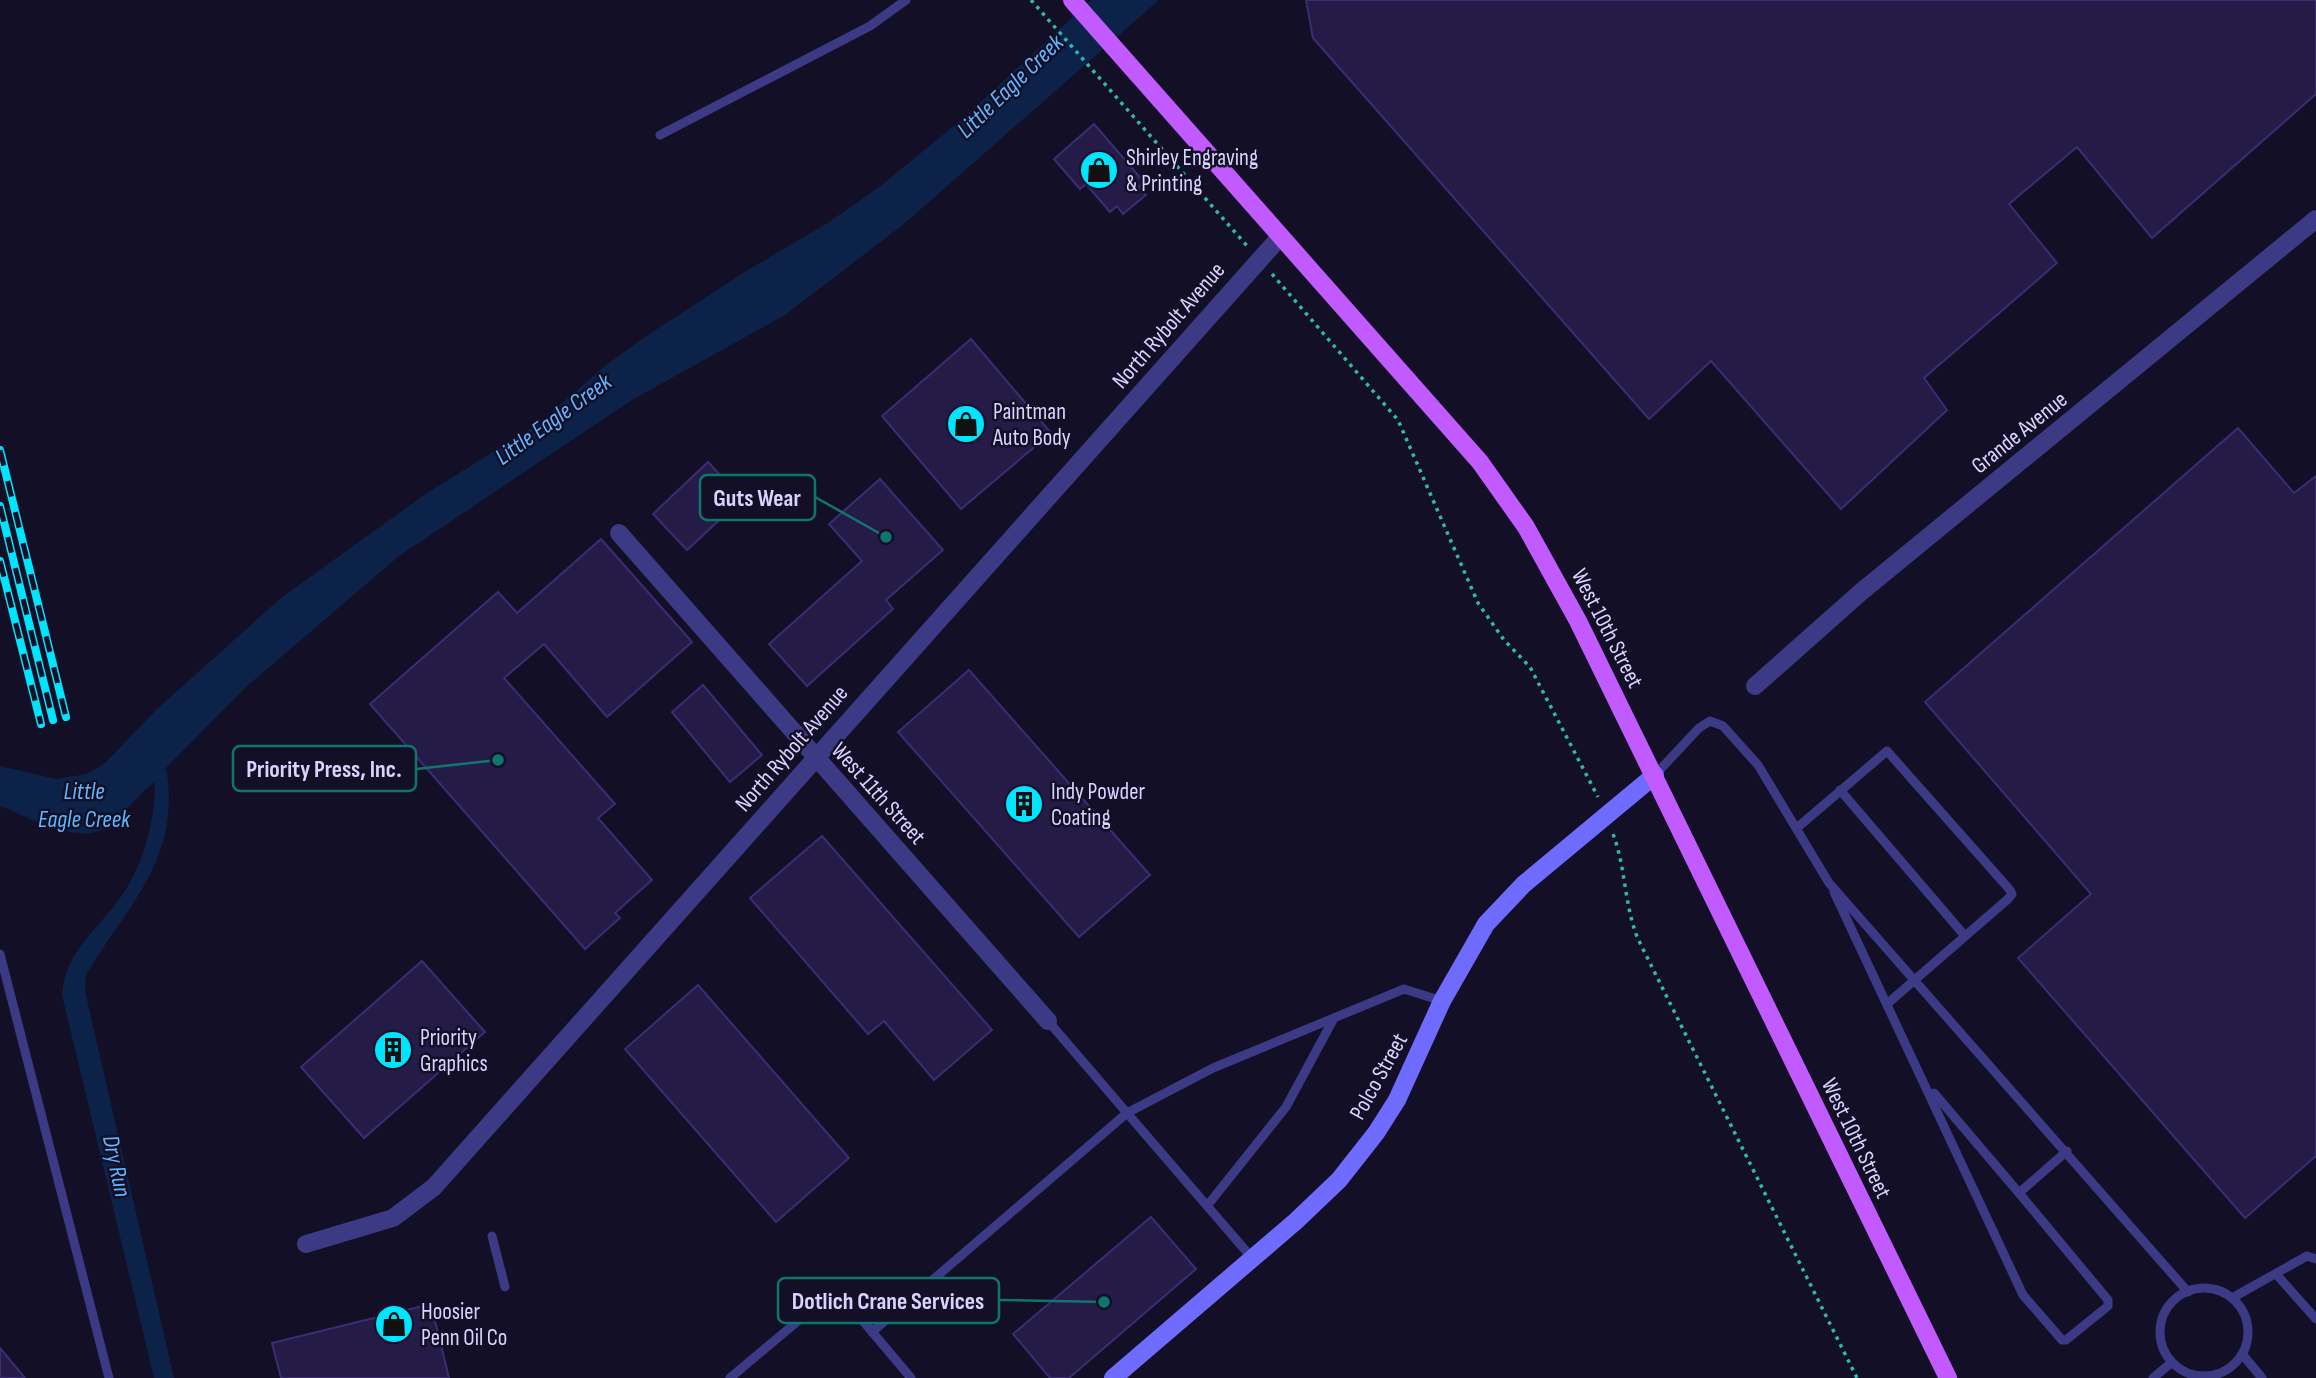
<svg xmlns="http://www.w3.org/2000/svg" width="2316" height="1378" font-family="'Sofia Sans Condensed',sans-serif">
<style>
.water{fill:#0c2248}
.building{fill:#241b47;stroke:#3b2d73;stroke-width:2}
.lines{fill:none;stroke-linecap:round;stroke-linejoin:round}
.path{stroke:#2fb8b0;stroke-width:3.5;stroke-dasharray:3.5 5;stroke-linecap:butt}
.lane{stroke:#3d3a85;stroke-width:9}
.street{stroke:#3d3a85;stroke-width:18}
.secondary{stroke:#6f6bff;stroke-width:18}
.primary{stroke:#c25bff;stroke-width:18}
.rail-casing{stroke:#00e5ff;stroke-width:8}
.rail{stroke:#130f26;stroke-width:5;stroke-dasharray:16;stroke-linecap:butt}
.labels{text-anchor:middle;stroke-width:5;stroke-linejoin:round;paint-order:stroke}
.poi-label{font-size:23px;fill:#d9d4ff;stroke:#130f26;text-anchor:start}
.street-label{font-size:23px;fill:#d9d4ff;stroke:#130f26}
.water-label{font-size:24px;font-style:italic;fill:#62b6ff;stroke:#130f26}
.leader{fill:none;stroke:#0f766e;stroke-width:2.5}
.callout-dot{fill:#0f766e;stroke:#130f26;stroke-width:2.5}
.callout{fill:#130f26;stroke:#0f766e;stroke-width:2.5}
.callout-label{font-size:24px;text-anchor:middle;font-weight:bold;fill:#d9d4ff}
</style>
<rect width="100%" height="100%" fill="#130f26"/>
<path class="water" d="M1091 0H1159L904 224 785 315 632 400 399 556 246 687 166 768C182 857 128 905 86 975L85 991 174 1378H154L62 995C65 947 105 925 128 886 147 852 154 820 155 782 139 793 127 811 112 824 81 849 32 818 0 806V766L56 779 87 774 104 764 157 709 282 597 427 493 539 423 606 365 648 335 743 273 829 222 883 184 961 120Z"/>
<g class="building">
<path d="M1306 0H2316V94L2152 238 2077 147 2009 204 2057 263 1924 378 1947 410 1841 509 1711 361 1649 419 1313 38Z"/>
<path d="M1094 124 1144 182 1139 187 1146 195 1123 214 1117 206 1110 212 1086 184 1080 189 1054 159Z"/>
<path d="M971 339 1051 433 961 509 882 416Z"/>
<path d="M2238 428 2294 493 2316 476V1156L2245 1218 2018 958 2091 894 1925 702Z"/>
<path d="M708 462 742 499 687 550 653 514Z"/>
<path d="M880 479 943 550 886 600 893 609 807 686 769 644 862 561 829 524Z"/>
<path d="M601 539 692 642 607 717 544 644 504 678 615 804 598 818 652 880 615 913 620 918 585 949 370 704 498 592 517 613Z"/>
<path d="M969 670 1150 875 1079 937 898 732Z"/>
<path d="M703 685 762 755 730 782 672 712Z"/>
<path d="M822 836 992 1030 934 1080 884 1021 868 1034 750 898Z"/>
<path d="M422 961 485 1032 364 1138 301 1067Z"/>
<path d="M698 985 849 1158 776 1222 625 1049Z"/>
<path d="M1151 1217 1196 1269 1069 1378H1050L1013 1334Z"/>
<path d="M431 1304 449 1378H281L272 1343Z"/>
<path d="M0 1348 25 1378H0Z"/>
</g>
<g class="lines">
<g class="path">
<path d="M1031 0 1248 247"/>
<path d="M1272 274 1398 420 1478 603 1504 640 1530 667 1598 797"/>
<path d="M1613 834C1626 868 1624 905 1638 939L1857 1378"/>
</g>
<g class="lane">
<path d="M660 135 870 26 906 0"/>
<path d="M1655 775 1699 728 1710 721 1723 726 1758 765 1829 883 2188 1292"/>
<path d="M1840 790 1965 936"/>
<path d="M1798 827 1887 751 2010 890 2012 894 2008 899 1887 1004"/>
<path d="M1834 892 2023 1295 2062 1340H2066L2108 1306V1300L2019 1193 2067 1151"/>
<path d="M0 954 109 1378"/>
<path d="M1934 1093 2019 1193"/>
<path d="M1207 1206 1286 1107 1334 1018"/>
<path d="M492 1236 505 1287"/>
<path d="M1252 1258 1127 1113 1213 1068 1404 989 1442 1001"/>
<path d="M2276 1274 2316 1319"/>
<circle cx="2204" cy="1332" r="44"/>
<path d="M2232 1298 2307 1256 2316 1259"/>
<path d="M872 1332 1127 1113 1048 1021"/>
<path d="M2242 1354 2262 1378"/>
<path d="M730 1378 836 1289 911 1378"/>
<path d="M2153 1378 2171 1363"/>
</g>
<g class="street">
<path d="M619 533 1048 1021"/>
<path d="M1755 686 1861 592 2316 219"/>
<path d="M306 1244 393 1218 434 1187 1280 237"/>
</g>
<path class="secondary" d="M1113 1378 1296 1221 1339 1180 1376 1133 1397 1100 1442 1001 1486 924 1524 884 1655 775"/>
<path class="primary" d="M1072 0 1480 462 1526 527 1578 621 1948 1378"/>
<defs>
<g id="rail">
<path d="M0 450 66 717"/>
<path d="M0 506 53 720"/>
<path d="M0 561 41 724"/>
</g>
</defs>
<use href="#rail" class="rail-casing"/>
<use href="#rail" class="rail"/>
</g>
<defs>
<symbol id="shop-disc" viewBox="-11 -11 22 22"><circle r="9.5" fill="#00e5ff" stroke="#130f26"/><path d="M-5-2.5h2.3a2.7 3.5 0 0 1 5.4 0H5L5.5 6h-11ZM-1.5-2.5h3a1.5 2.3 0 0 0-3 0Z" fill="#111"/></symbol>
<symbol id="building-disc" viewBox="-11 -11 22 22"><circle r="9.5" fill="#00e5ff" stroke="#130f26"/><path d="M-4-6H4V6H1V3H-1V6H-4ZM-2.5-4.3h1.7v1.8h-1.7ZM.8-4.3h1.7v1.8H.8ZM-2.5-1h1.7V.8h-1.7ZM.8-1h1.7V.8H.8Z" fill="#111"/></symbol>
</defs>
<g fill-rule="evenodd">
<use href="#shop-disc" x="1077" y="148" width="44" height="44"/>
<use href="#shop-disc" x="944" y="402" width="44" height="44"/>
<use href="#building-disc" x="1002" y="782" width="44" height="44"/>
<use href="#building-disc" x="371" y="1028" width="44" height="44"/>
<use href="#shop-disc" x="372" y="1302" width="44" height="44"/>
</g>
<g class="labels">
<g class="poi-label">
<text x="1126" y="165">Shirley Engraving<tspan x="1126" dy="26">&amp; Printing</tspan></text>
<text x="993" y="419">Paintman<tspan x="993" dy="26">Auto Body</tspan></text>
<text x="1051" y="799">Indy Powder<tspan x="1051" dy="26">Coating</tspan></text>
<text x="420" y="1045">Priority<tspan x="420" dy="26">Graphics</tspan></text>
<text x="421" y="1319">Hoosier<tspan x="421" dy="26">Penn Oil Co</tspan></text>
</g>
<g class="street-label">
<text transform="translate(1168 325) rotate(-49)" y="8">North Rybolt Avenue</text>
<text transform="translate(2019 432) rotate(-39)" y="8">Grande Avenue</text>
<text transform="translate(1608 628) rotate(63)" y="8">West 10th Street</text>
<text transform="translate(791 748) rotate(-49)" y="8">North Rybolt Avenue</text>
<text transform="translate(879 793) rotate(48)" y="8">West 11th Street</text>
<text transform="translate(1378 1076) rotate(-61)" y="8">Polco Street</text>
<text transform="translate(1857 1138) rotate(64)" y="8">West 10th Street</text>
</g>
<g class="water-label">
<text transform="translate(1010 86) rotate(-44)" y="8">Little Eagle Creek</text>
<text transform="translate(553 419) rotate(-36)" y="8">Little Eagle Creek</text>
<text x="84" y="799">Little<tspan x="84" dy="28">Eagle Creek</tspan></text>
<text transform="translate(117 1166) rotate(78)" y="8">Dry Run</text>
</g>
</g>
<path class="leader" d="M886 537L815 497M498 760L416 769M1104 1302L999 1300"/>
<g class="callout-dot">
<circle cx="886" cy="537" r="7"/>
<circle cx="498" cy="760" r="7"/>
<circle cx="1104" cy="1302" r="7"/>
</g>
<g class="callout">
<rect x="700" y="475" width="115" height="45" rx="7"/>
<rect x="233" y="746" width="183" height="45" rx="7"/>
<rect x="778" y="1278" width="221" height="45" rx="7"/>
</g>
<g class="callout-label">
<text x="757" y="506">Guts Wear</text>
<text x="324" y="777">Priority Press, Inc.</text>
<text x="888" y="1309">Dotlich Crane Services</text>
</g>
</svg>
